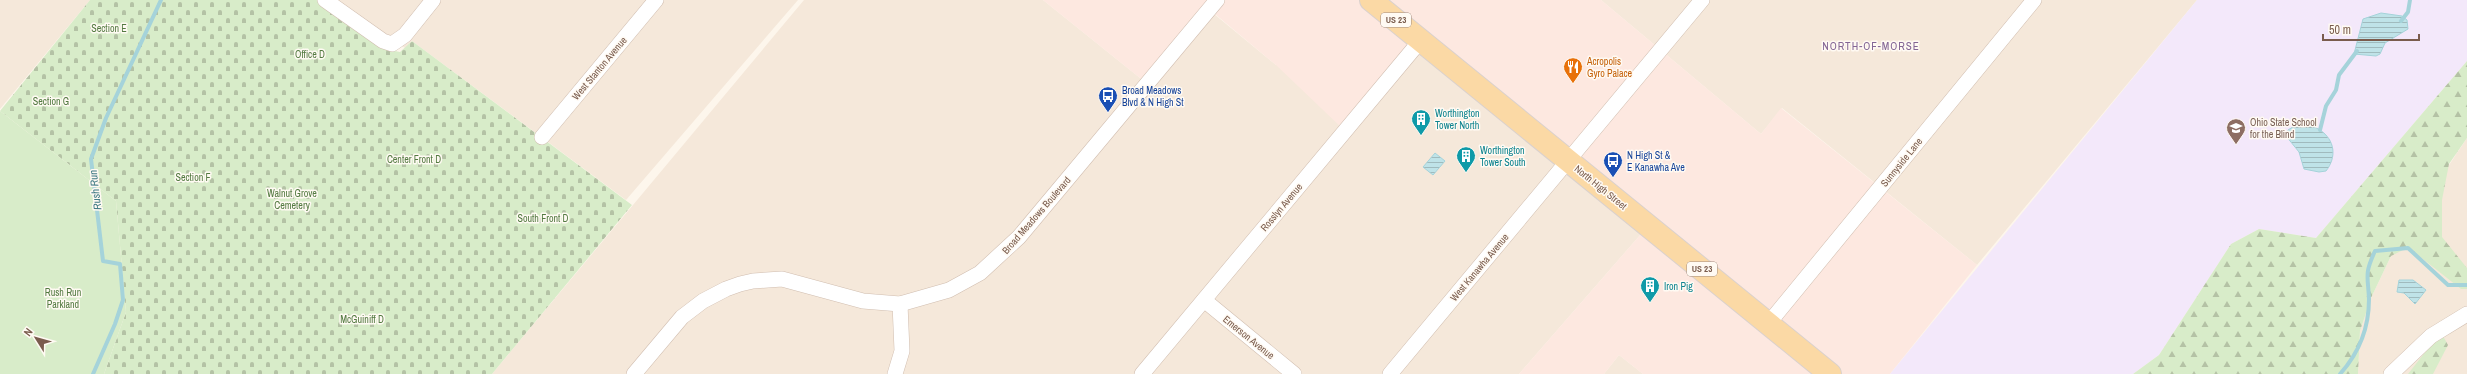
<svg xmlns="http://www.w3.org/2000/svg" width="2467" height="374" font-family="'Archivo Narrow',sans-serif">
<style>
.residential{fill:#f5e8da}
.commercial{fill:#fde8e0}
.education{fill:#f3e8fa}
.forest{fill:url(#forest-firs)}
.cemetery{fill:url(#cemetery-stones)}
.green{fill:#d8ecc9}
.water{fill:url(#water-rules);stroke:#a5d3da}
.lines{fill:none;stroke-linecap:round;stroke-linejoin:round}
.stream{stroke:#a5d3da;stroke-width:4}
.street-casing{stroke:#d1beb0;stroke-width:16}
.primary-casing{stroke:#dad1cd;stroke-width:24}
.street{stroke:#fff;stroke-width:15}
.primary{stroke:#fbd9a5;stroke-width:22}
.labels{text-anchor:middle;stroke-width:3;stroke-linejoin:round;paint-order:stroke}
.shield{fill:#fffaf3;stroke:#a28b7f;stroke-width:1}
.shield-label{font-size:9px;font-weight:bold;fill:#7a5c4d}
.park-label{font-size:10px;fill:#537a41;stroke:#fffaf3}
.food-label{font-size:10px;fill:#c56008;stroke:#fffaf3;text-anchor:start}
.street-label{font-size:10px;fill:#7a5c4d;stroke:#fffaf3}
.transit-label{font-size:10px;fill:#164399;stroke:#fffaf3;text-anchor:start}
.culture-label{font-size:10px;fill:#0d838f;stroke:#fffaf3;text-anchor:start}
.education-label{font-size:10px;fill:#785e54;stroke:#fffaf3;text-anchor:start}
.neighbourhood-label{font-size:11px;letter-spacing:1px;fill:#846695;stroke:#fffaf3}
.water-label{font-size:11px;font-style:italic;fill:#437c86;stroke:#fffaf3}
</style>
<defs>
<pattern id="forest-firs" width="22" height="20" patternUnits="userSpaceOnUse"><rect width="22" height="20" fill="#d8ecc9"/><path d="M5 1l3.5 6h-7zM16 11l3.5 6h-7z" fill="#b4c2a5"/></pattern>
<pattern id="cemetery-stones" width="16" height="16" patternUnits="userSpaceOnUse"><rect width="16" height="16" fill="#d8ecc9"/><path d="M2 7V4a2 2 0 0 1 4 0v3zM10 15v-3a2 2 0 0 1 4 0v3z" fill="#b4c2a5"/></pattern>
<pattern id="water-rules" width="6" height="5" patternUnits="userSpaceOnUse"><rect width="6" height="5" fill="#bfe3e8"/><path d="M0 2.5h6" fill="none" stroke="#a0bbbe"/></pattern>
</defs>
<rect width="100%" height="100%" fill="#fdf6ec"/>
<g class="residential">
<path d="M0 0H90L0 109Z"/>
<path d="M336 0H798L626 200 412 41 405 48Z"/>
<path d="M804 0H1043L1145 82 1208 9 1276 65 1420 38 1648 226 1519 374H492Z"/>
<path d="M1601 0H2197L1977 265 1782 108 1761 134Z"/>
<path d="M2467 138V374H2358L2360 331 2371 298 2391 256 2410 224Z"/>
<path d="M1619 355 1643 374H1604Z"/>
</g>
<path class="commercial" d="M1043 0H1601L1761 134 1781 108 1977 265 1890 374H1643L1619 355 1604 374H1519L1648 226 1420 38 1344 130 1276 65 1209 9 1145 82Z"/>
<path class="education" d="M2197 0H2467V61L2316 238 2259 229 2231 244 2159 355 2133 374H1890Z"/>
<g class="forest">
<path d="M2467 61V138L2449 164 2442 200V237L2467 268V289H2461L2414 252 2405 249 2391 256 2371 298 2360 331 2358 374H2133L2159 355 2231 244 2259 229 2316 238Z"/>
<path d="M2443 336 2448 345 2433 374H2408L2433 342Z"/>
</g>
<path class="cemetery" d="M90 0H319L385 49 400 52 412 41 632 205 492 374H104L126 312 116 201 0 111Z"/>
<path class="green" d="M0 111 116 201 126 312 104 374H0Z"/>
<g class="water">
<path d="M2381 13 2402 16 2407 20 2408 29 2385 43 2380 54 2376 56 2354 54 2363 19Z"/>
<path d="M2299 123C2305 125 2315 126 2320 130 2335 140 2337 157 2326 171L2319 172 2304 169 2299 152 2286 136 2288 130Z"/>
<path d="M1435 153 1445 161 1433 175 1423 167Z"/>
<path d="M2399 280H2413L2426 290 2415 304 2404 293 2397 292Z"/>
</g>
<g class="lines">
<g class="stream">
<path d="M2401 21 2408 12 2410 0"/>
<path d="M2320 130 2326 106 2336 90 2339 75 2357 51"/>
<path d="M93 374 115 324 123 300 120 264 103 261 91 159 106 118 161 0"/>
<path d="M2340 374C2359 353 2369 328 2369 299 2368 275 2364 275 2375 251L2408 248 2448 285H2467"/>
</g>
<defs>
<g id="street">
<path d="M325 0 383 41 392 44 405 35 433 0"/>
<path d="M542 137 656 0"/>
<path d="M1204 300 1294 374"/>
<path d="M1768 324 2034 0"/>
<path d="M634 374 682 317 703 301 726 289 740 284 753 281 782 279 863 301 900 304 949 290 980 273 1019 237 1217 0"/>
<path d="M895 374 902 351 900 304"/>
<path d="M1142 374 1421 40"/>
<path d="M1390 374 1702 0"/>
<path d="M2391 374 2431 336 2467 314"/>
</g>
<path id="primary" d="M1371 0 1830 374"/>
</defs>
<use href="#street" class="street-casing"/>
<use href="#primary" class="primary-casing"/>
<use href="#street" class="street"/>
<use href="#primary" class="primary"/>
</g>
<defs>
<symbol id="restaurant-pin" viewBox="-11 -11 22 30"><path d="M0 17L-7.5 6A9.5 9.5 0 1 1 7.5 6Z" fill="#e8710a" stroke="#fffaf3"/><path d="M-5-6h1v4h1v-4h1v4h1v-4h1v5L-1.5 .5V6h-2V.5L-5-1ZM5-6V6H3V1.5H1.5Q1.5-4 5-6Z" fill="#fff"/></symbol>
<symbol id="bus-pin" viewBox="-11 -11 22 30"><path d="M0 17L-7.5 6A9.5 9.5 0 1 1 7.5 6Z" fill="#1a4fb4" stroke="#fffaf3"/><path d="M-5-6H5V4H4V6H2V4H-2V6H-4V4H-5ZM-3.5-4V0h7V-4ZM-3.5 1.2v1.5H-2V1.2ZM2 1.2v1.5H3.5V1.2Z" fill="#fff"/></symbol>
<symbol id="building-pin" viewBox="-11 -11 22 30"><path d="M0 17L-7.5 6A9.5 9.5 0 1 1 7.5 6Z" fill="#0f9aa8" stroke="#fffaf3"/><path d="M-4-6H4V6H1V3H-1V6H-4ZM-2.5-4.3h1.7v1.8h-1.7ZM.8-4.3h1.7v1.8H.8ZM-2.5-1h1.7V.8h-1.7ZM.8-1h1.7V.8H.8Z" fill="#fff"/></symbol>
<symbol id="school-pin" viewBox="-11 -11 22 30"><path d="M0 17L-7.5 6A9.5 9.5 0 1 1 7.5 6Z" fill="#8d6e63" stroke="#fffaf3"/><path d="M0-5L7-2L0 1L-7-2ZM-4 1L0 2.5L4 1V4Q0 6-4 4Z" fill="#fff"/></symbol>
</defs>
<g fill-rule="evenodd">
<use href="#restaurant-pin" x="1562" y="56" width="22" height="30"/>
<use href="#bus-pin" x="1097" y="85" width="22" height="30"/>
<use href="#building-pin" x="1410" y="108" width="22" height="30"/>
<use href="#school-pin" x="2225" y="117" width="22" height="30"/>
<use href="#building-pin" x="1455" y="145" width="22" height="30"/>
<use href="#bus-pin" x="1602" y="150" width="22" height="30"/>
<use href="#building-pin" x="1639" y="275" width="22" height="30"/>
</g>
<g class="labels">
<g class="shield">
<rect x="1381" y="13" width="30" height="14" rx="3"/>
<rect x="1687" y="262" width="30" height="14" rx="3"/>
</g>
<g class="shield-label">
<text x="1396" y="23">US 23</text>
<text x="1702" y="272">US 23</text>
</g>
<g class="park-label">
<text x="109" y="32">Section E</text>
<text x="310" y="58">Office D</text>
<text x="51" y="105">Section G</text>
<text x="414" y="163">Center Front D</text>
<text x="193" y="181">Section F</text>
<text x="292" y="197">Walnut Grove<tspan x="292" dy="12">Cemetery</tspan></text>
<text x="543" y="222">South Front D</text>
<text x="63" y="296">Rush Run<tspan x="63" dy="12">Parkland</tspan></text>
<text x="362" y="323">McGuiniff D</text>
</g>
<g class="food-label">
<text x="1587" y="65">Acropolis<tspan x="1587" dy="12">Gyro Palace</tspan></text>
</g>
<g class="street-label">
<text transform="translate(599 68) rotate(-50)" y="4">West Stanton Avenue</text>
<text transform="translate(1901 162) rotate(-51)" y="4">Sunnyside Lane</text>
<text transform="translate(1601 187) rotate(39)" y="4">North High Street</text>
<text transform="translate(1281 207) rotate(-50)" y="4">Rosslyn Avenue</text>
<text transform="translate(1036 215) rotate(-49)" y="4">Broad Meadows Boulevard</text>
<text transform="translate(1479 267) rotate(-50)" y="4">West Kanawha Avenue</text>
<text transform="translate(1249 337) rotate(39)" y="4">Emerson Avenue</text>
</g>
<g class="transit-label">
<text x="1122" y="94">Broad Meadows<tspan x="1122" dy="12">Blvd &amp; N High St</tspan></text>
<text x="1627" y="159">N High St &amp;<tspan x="1627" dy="12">E Kanawha Ave</tspan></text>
</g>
<g class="culture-label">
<text x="1435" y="117">Worthington<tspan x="1435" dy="12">Tower North</tspan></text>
<text x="1480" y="154">Worthington<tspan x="1480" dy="12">Tower South</tspan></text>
<text x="1664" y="290">Iron Pig</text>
</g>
<g class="education-label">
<text x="2250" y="126">Ohio State School<tspan x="2250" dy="12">for the Blind</tspan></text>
</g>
<g class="neighbourhood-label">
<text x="1871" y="50">NORTH-OF-MORSE</text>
</g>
<g class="water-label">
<text transform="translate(95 190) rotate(-97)" y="4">Rush Run</text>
</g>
</g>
<g transform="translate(36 338) rotate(307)" stroke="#fffaf3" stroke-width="3" paint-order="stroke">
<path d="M0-3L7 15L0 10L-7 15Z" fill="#7a5c4d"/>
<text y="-6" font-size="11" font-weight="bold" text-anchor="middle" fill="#7a5c4d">N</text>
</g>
<path d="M2323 34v6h96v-6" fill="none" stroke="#7a5c4d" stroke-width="2"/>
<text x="2329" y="34" font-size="12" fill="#7a5c4d" stroke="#fffaf3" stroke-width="3" paint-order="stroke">50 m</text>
</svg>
